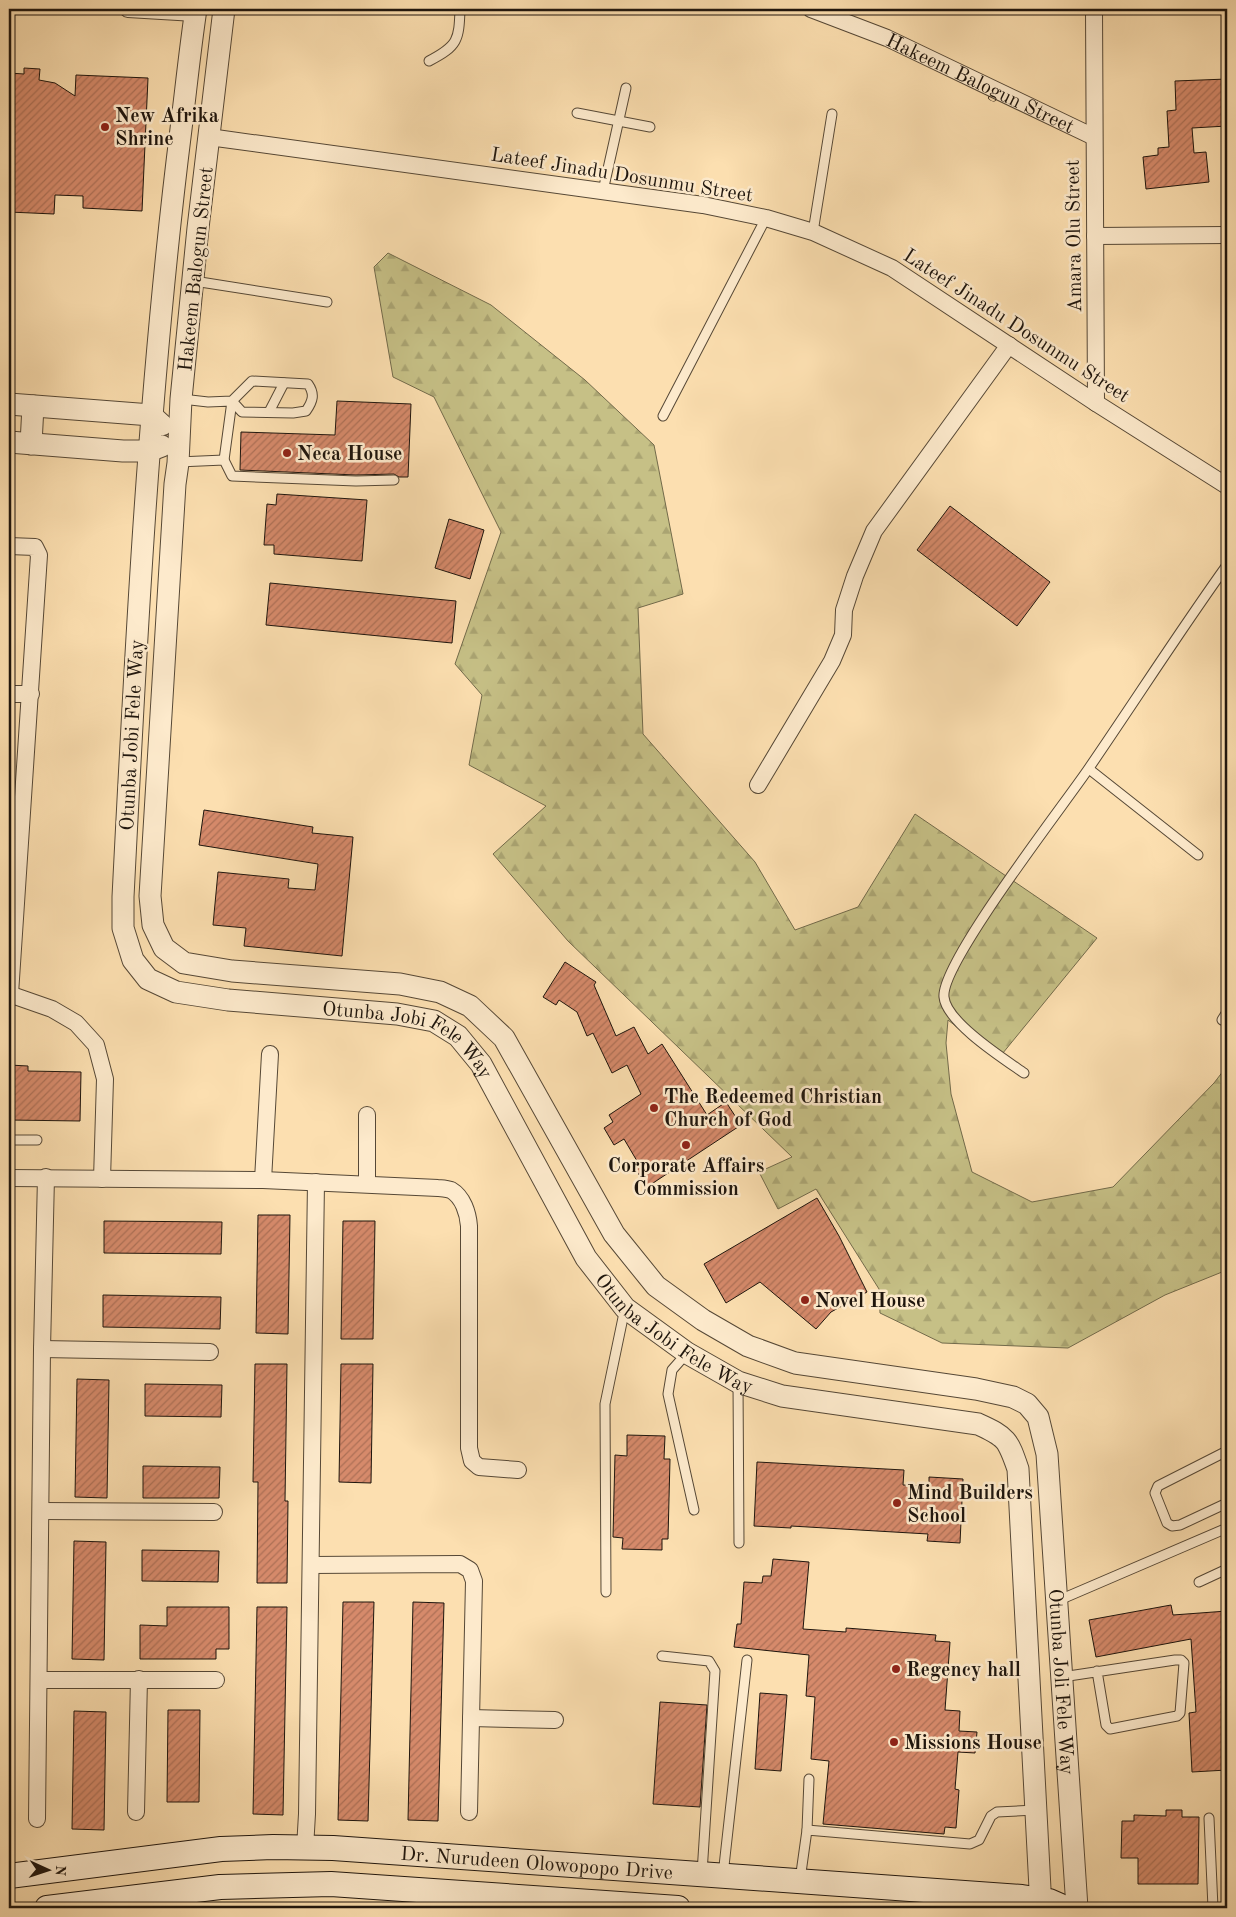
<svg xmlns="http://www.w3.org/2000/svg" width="1236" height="1917" font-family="'Old Standard TT',serif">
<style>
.forest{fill:url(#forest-firs);stroke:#726a4a}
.building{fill:url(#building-hatch);stroke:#1e150d}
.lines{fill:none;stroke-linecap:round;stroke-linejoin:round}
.service-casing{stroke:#564836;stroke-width:11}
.minor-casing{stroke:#564836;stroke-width:18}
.tertiary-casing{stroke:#564836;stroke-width:23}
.secondary-casing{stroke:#1e150d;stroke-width:26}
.service{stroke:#fdeacc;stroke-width:9}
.minor{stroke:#fdeacc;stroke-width:16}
.tertiary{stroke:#fdeacc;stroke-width:21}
.secondary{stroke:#fdeacc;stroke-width:24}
.poi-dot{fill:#8f2418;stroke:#fdeacc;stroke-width:2}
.labels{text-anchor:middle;stroke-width:5;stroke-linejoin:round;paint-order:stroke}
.street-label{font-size:20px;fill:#1e150d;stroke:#fdeacc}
.poi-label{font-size:20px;font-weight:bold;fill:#1e150d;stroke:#fdeacc;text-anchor:start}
</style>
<defs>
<pattern id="forest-firs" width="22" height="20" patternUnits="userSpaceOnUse" patternTransform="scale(1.25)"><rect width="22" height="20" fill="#c6c086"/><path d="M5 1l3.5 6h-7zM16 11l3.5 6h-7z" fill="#aaa472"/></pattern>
<pattern id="building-hatch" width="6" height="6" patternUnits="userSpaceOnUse" patternTransform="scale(1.25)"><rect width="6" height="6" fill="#d68a6b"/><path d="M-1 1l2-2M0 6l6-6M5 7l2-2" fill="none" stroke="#ad7056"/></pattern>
</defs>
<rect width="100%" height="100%" fill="#fcdfb0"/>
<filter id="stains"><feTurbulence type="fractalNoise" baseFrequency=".004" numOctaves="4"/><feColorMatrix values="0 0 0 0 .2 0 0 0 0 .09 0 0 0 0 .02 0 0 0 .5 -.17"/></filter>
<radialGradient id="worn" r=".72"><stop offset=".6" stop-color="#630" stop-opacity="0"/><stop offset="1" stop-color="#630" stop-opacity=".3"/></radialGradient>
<path class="forest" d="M388 253 491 305 585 380 654 445 683 594 638 608 643 734 755 862 795 930 858 907 915 814 1097 938 998 1059 948 1020 946 1043 951 1094 972 1172 1032 1202 1113 1187 1214 1083 1227 1066V1270L1165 1295 1068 1348 942 1343 880 1313 879 1289 816 1189 778 1209 759 1172 792 1157 568 941 493 854 546 806 469 765 482 695 455 664 501 532 434 397 393 377 374 267Z"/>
<g class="building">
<path d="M24 68 40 69 39 80 55 83 75 96 76 75 148 78 142 211 83 208V196L55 195 54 214 9 212V73L24 74Z"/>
<path d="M1227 79V126L1192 128 1194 153 1206 152 1209 182 1146 189 1143 157 1158 155V148L1169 147 1167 111 1176 110 1175 81Z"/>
<path d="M337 401 411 404 408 477H399L394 474 356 475 240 470 241 432 335 435Z"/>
<path d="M277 494 367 500 362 561 274 554V545H264L267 504 276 505Z"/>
<path d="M950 506 1050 582 1017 626 917 550Z"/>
<path d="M449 519 484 530 470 579 435 568Z"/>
<path d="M270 583 456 601 452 643 266 625Z"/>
<path d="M204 810 313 827 312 833 353 837 342 956 244 946 246 928 213 925 218 872 289 879 288 888 315 890 318 864 199 845Z"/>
<path d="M565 962 596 982 594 985 616 1036 634 1027 648 1054 662 1044 707 1115 726 1102 741 1125 647 1187 632 1164 637 1161 624 1139 614 1145 604 1128 613 1122 609 1115 641 1094 627 1065 612 1073 593 1033 587 1036 577 1012 559 1000 556 1005 543 997Z"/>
<path d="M9 1065 28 1066V1071L81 1072 80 1121 9 1120Z"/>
<path d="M817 1198 839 1236 867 1292 831 1312 816 1329 760 1282 726 1303 704 1264Z"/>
<path d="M258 1215H290L288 1334 256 1333Z"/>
<path d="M104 1221 222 1222 221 1254 104 1253Z"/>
<path d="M343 1221H375L373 1339H341Z"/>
<path d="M103 1295 221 1297 220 1329 103 1327Z"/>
<path d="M255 1364H287L285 1501H288L287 1583H257L258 1482H253Z"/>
<path d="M341 1364H373L371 1483 339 1482Z"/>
<path d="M77 1379 109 1380 107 1498 75 1497Z"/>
<path d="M145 1384 222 1385 221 1417 145 1416Z"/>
<path d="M627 1435 665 1436 664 1459H670L668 1539H662V1550L622 1549 623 1538 613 1537 615 1455 627 1456Z"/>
<path d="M757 1462 904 1470 903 1485 929 1486V1477L963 1479 960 1543 927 1541 928 1534 791 1526V1528L754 1526Z"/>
<path d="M143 1466 220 1467 219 1498H143Z"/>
<path d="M74 1541 106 1542 104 1660 72 1659Z"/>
<path d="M142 1550 219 1551 218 1582 142 1581Z"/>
<path d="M773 1559 809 1562 803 1629 846 1632V1628L936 1635 935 1641 950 1642 945 1710 960 1711 959 1731 977 1732 975 1753 958 1752 955 1789 959 1790 956 1828 945 1827 944 1834 823 1824 829 1761 811 1759 815 1697 806 1696 809 1655 734 1647 737 1624H741L744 1582 762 1583 763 1576H771Z"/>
<path d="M343 1602H374L368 1821 338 1820Z"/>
<path d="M413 1602 444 1603 438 1821 408 1820Z"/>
<path d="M1171 1605 1173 1615 1227 1611V1770L1192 1772 1189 1713 1196 1712 1191 1639 1096 1657 1089 1620Z"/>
<path d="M167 1607H229V1649H216V1659H140V1625L167 1626Z"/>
<path d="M257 1607H287L283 1815 253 1814Z"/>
<path d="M760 1693 787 1695 781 1771 755 1769Z"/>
<path d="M660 1702 707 1705 700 1807 653 1804Z"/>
<path d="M168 1710H200L199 1802H167Z"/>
<path d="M74 1711 106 1712 104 1830 72 1829Z"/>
<path d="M1166 1810H1182V1817H1199L1198 1884H1138V1858H1121L1122 1821H1134V1815L1166 1816Z"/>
</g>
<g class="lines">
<defs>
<g id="service">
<path d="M429 61C458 46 459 40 460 9"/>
<path d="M577 113 650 127"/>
<path d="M603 191 626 88"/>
<path d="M813 232 832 114"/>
<path d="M194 281 327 302"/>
<path d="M182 399 208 402 232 401 252 381 308 384C315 394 313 401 306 411L293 413 242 412 232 401 224 460"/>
<path d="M269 412 284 383"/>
<path d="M663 416 766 218"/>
<path d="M178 462 224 460 232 476 356 481 394 480"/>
<path d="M1089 769 1198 855"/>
<path d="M1222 1020 1227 1012"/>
<path d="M1024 1073C1004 1059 946 1022 944 997 940 964 1064 805 1089 768 1135 701 1179 632 1227 565"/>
<path d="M9 1140H37"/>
<path d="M687 1353 672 1370 668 1394 694 1510"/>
<path d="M738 1382 739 1543"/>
<path d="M1227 1451 1158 1486 1155 1493 1167 1523 1172 1526 1180 1525 1227 1503"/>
<path d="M1199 1582 1227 1569"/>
<path d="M606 1592 605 1404 625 1308"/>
<path d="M1057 1601 1227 1528"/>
<path d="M662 1656 709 1661 715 1671 702 1873"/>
<path d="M1062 1677 1175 1660H1181L1184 1663 1180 1713 1177 1716 1110 1729 1106 1725 1097 1671"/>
<path d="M1209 1818 1213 1908"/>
<path d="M807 1830 809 1779"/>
<path d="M723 1875 747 1660"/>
<path d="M800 1880 807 1830 970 1844 979 1840 991 1816 997 1812 1035 1810"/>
</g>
<g id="minor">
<path d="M128 9 195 13"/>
<path id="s1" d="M811 9 887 38 1094 137"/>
<path d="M1094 9 1096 403"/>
<path d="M209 137 703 205 766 218 813 232 892 268 1096 403 1227 486"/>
<path d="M1095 236 1227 235"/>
<path d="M9 546 35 547 39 555 10 994"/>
<path d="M9 694H31"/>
<path d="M758 785 832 661 843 635 844 610 855 576 874 531 1009 345"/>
<path d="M9 994 52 1009 76 1023 96 1045 105 1079 102 1179"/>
<path d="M9 1178 263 1180 438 1188C442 1188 447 1189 451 1190 463 1197 468 1213 469 1226V1448L472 1461 479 1467 518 1470"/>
<path d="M263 1180 270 1054"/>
<path d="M367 1184V1115"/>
<path d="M42 1349 210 1352"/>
<path d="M41 1511 214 1512"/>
<path d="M311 1565 460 1564 470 1570 474 1581 469 1812"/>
<path d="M39 1680H216"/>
<path d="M471 1718 555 1720"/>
<path d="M136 1812 139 1679"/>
<path d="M37 1819 42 1349 46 1177"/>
<path d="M305 1848 307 1814 316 1182"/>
</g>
<g id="tertiary">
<path id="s2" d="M196 9C190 49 186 89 181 129 149 384 136 640 123 897V928L133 960 148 979 176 992 228 1000 397 1014 434 1021 458 1036 481 1064 586 1258 625 1308 687 1353 738 1382 782 1396 978 1424C1007 1437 1008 1440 1018 1469L1041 1908"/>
<path id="s3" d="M224 9 198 228 181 399 178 463 175 484 150 896 153 925 164 948 184 963 232 971 400 984 440 992 470 1006 504 1038 614 1234 656 1286 703 1320 748 1346 795 1363 976 1389 1013 1397 1027 1404 1038 1417 1047 1454 1077 1908"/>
<path d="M9 404 151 415 162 425"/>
<path d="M9 442 123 451H149L162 446"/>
<path d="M31 444 33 406"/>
</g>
<g id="secondary">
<path id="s4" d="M9 1876 221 1849 273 1847 333 1848 1022 1897 1049 1901 1065 1908"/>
<path d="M47 1908 220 1887 331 1884 678 1908"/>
</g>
</defs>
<use href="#service" class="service-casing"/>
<use href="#minor" class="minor-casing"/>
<use href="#tertiary" class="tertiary-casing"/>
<use href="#secondary" class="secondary-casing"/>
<use href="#service" class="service"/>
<use href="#minor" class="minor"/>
<use href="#tertiary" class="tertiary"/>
<use href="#secondary" class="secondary"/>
</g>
<g class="poi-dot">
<circle cx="105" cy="127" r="5"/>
<circle cx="287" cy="453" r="5"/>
<circle cx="654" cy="1108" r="5"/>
<circle cx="686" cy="1145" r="5"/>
<circle cx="805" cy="1300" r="5"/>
<circle cx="897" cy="1503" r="5"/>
<circle cx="896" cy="1669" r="5"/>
<circle cx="894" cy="1742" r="5"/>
</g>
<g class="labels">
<g class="street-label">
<text dy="7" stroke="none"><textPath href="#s1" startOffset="185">Hakeem Balogun Street</textPath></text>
<text transform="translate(622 174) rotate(9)" y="7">Lateef Jinadu Dosunmu Street</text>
<text transform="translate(1073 236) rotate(-91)" y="7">Amara Olu Street</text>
<text transform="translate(195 269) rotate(-84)" y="7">Hakeem Balogun Street</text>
<text transform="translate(1017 325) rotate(33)" y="7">Lateef Jinadu Dosunmu Street</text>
<text transform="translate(131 735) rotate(-87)" y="7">Otunba Jobi Fele Way</text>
<text dy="7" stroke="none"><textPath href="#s2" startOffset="1254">Otunba Jobi Fele Way</textPath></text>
<text dy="7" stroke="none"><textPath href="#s2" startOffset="1674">Otunba Jobi Fele Way</textPath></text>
<text dy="7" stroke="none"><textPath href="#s3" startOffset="2279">Otunba Joli Fele Way</textPath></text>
<text dy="7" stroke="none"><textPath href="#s4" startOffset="530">Dr. Nurudeen Olowopopo Drive</textPath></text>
</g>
<g class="poi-label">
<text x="115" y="122">New Afrika<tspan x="115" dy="23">Shrine</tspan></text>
<text x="297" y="460">Neca House</text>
<text x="664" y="1103">The Redeemed Christian<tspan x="664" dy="23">Church of God</tspan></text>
<text x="686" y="1172" text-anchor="middle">Corporate Affairs<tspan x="686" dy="23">Commission</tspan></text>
<text x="815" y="1307">Novel House</text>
<text x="907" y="1499">Mind Builders<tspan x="907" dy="23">School</tspan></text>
<text x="906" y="1676">Regency hall</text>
<text x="904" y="1749">Missions House</text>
</g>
</g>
<rect width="1236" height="1917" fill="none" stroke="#fcdfb0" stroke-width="30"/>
<rect x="10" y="10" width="1216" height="1897" fill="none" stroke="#1e150d" stroke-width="2.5"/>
<rect x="15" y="15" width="1206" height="1887" fill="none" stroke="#1e150d"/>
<g transform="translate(48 1870) rotate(93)" stroke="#fdeacc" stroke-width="4" paint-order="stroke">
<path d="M0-4L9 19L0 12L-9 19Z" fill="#1e150d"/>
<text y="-8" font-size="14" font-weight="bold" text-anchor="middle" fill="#1e150d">N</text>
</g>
<rect width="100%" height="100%" filter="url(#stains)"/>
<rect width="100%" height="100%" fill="url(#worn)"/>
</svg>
